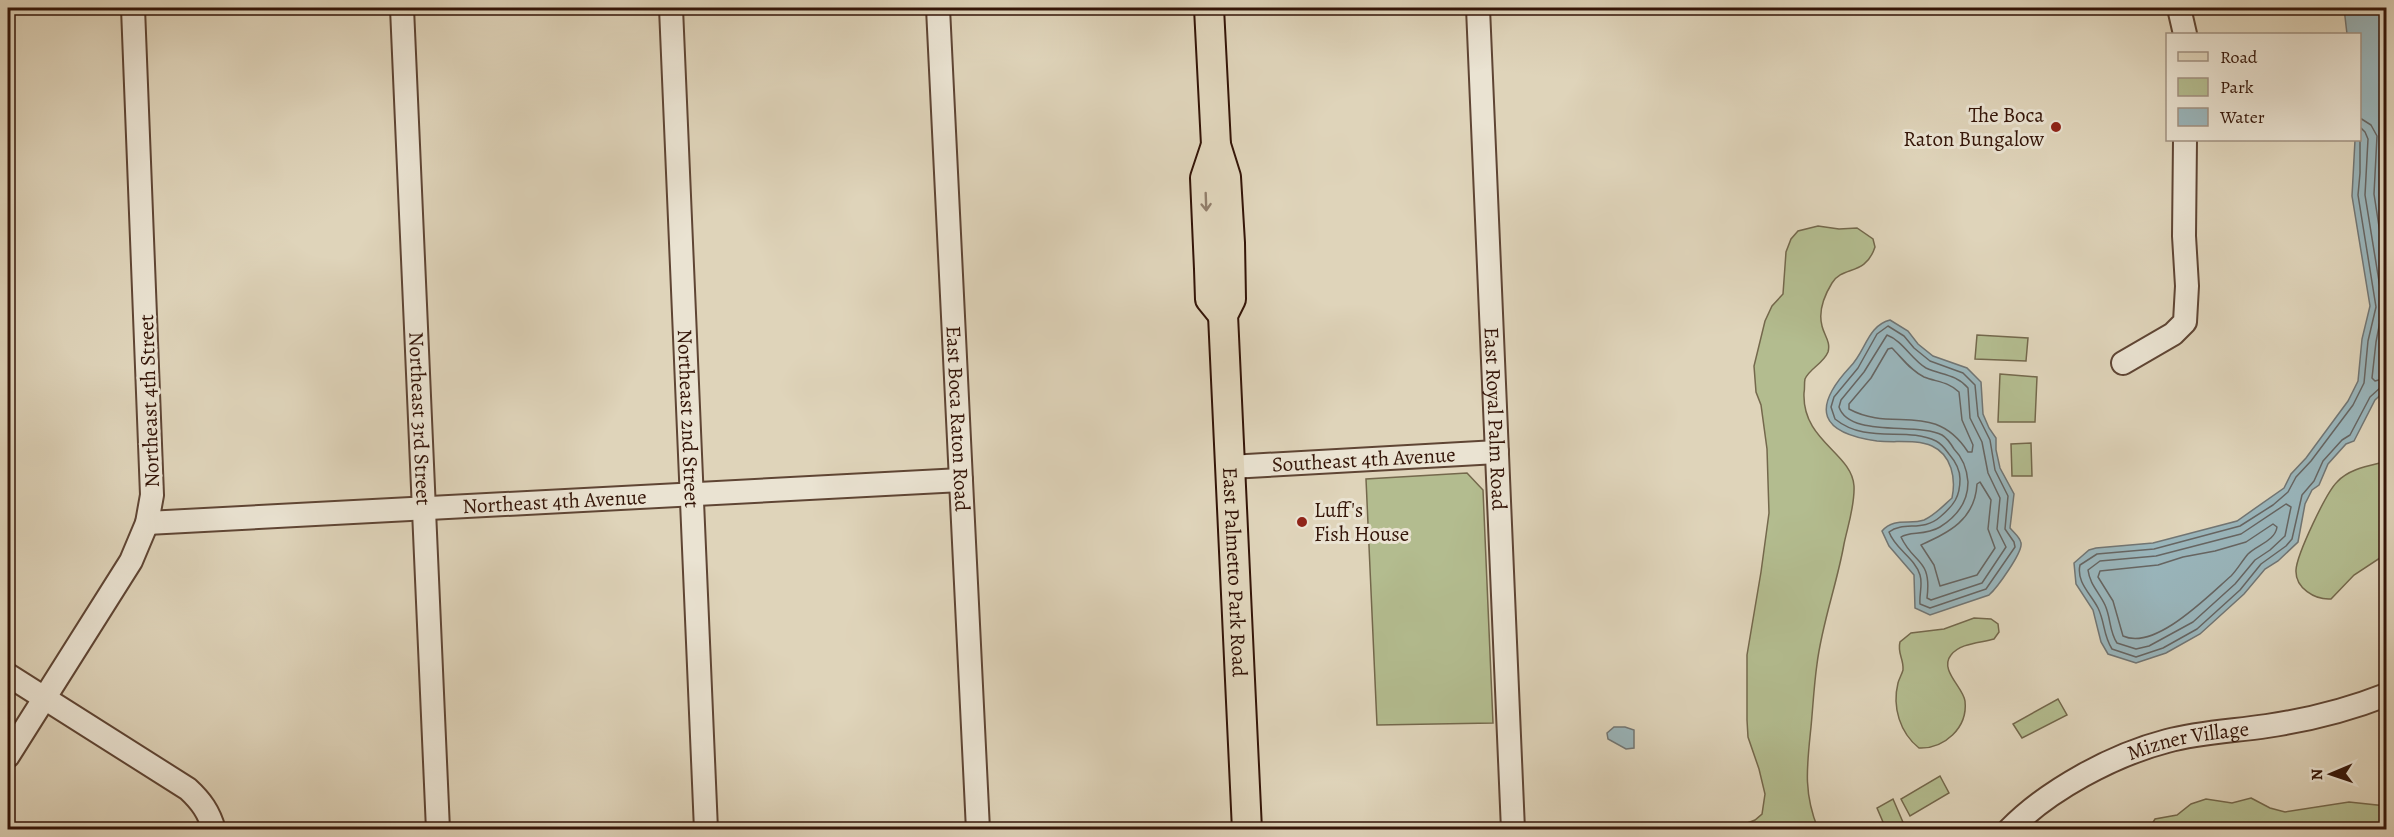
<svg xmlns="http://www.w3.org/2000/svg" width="2394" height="837" font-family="Alegreya,serif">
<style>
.green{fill:#b3bc8f;stroke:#74684c;stroke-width:1.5}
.water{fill:#99b5bb;stroke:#717573;stroke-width:1.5}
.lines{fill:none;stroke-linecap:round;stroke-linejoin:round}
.shore{stroke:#666562;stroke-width:1.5}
.minor-casing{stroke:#5f4534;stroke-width:26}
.major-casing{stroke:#341508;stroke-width:32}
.minor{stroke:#eae3d2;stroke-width:22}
.major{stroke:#dfd4ba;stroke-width:28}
.oneway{stroke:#927e6a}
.poi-dot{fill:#8f2418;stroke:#eae3d2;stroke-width:2}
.labels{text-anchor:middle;stroke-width:6;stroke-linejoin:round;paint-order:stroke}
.poi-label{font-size:21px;fill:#341508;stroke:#eae3d2;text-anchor:end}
.street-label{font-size:21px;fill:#341508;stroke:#eae3d2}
</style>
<rect width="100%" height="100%" fill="#dfd4ba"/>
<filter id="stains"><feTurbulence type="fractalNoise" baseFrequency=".00333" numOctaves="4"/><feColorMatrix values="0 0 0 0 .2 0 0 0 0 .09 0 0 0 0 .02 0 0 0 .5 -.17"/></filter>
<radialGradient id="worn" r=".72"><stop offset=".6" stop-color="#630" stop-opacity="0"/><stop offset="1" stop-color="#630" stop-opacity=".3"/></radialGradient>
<g class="green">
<path d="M1818 226 1839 229 1857 228 1873 239 1875 247C1865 277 1843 265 1832 283 1824 296 1818 311 1822 326 1824 335 1831 342 1828 352 1823 364 1810 368 1805 379 1804 383 1805 389 1804 393 1802 441 1852 453 1854 486 1855 505 1848 525 1844 544 1837 584 1822 623 1817 664 1814 685 1813 706 1811 727 1807 766 1803 792 1818 829H1732L1755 820 1762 814 1765 794 1759 769 1748 737 1747 720V655L1761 572 1769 513 1767 449 1761 405 1756 392 1754 366 1765 321 1772 306 1783 294 1786 252 1791 239 1798 231Z"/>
<path d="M1977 335 2028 338 2026 361 1975 359Z"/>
<path d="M2000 374 2037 377 2035 422H1998Z"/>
<path d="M2031 443 2032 476H2012L2011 444Z"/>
<path d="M2386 458V554L2354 575 2331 599C2315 600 2295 588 2296 570 2297 554 2326 493 2337 482 2349 469 2368 466 2384 462Z"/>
<path d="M1467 473 1483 490 1493 723 1377 725 1366 479Z"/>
<path d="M1974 618 1991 619 1998 624 1999 632 1994 639C1980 643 1960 643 1951 655 1939 670 1963 687 1965 701 1968 728 1944 749 1919 748 1900 733 1892 707 1898 683 1899 679 1902 674 1903 670 1904 659 1897 653 1900 642L1911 633 1944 629Z"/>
<path d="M2058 699 2067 715 2022 738 2013 724Z"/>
<path d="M1940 776 1949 793 1910 816 1901 799Z"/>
<path d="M2251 798 2270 808 2285 812 2349 802 2386 806V829H2149L2155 819 2177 815 2191 804 2206 799 2232 803Z"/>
<path d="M1893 799 1905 827 1901 829H1886L1877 808Z"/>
</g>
<g class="water">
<path d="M2344 8H2386V390L2375 400 2354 441 2346 444 2328 464 2319 485 2312 490 2305 504 2298 542 2278 561 2265 569 2244 594 2200 634 2166 653 2136 663 2108 654 2101 642 2093 610 2076 584 2074 563 2089 550 2096 548 2153 543 2237 521 2284 488 2291 474 2306 458 2348 401 2358 381 2362 339 2370 306 2352 196 2355 140H2360V34H2347Z"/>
<path d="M1890 320 1908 331 1918 344 1933 356 1967 368 1981 382 1983 414 1989 428 1996 438V450L2000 468 2014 494 2010 528C2014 533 2020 537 2021 543 2023 552 1997 588 1989 595L1930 615 1915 608 1914 575 1889 546 1882 531C1894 517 1910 525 1924 520 1935 515 1943 506 1952 498 1956 479 1952 455 1932 446 1916 439 1895 443 1877 441 1820 433 1811 409 1850 367 1866 351 1867 326 1890 320Z"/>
<path d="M1614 727H1625L1634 730V748L1626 749 1608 739 1607 733Z"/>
</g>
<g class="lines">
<g class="shore">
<path d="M2360 118 2371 125 2377 136 2374 194 2386 272"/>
<path d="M2360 127 2365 132 2368 139 2365 195 2383 306 2376 342 2372 378 2375 381 2386 378"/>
<path d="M2360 137V173L2358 195 2376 307 2368 341 2364 383 2353 405 2311 461 2296 477 2288 492 2273 505 2240 526 2154 549 2097 554 2080 565C2076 582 2091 594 2098 608 2105 622 2103 635 2112 649L2136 657 2163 648 2197 629 2240 590 2261 564 2286 546 2292 539 2302 495 2314 481 2323 461 2342 440 2350 435 2370 397 2381 387 2386 386"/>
<path d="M1888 326 1904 336 1914 348 1930 361 1963 373 1975 385 1978 416 1990 440 1995 470 2008 496 2005 529 2014 542 2015 547 1986 589 1930 608 1920 604C1919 594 1923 585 1920 575 1915 558 1895 549 1889 532 1904 521 1923 532 1940 517 1954 505 1960 497 1960 479 1960 470 1955 461 1949 454 1946 450 1942 444 1936 441 1906 426 1867 445 1835 419L1831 407 1834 397 1858 368 1877 334Z"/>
<path d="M1887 335C1903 341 1911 359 1926 368 1941 375 1956 374 1968 388L1970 418 1982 442 1988 473 2000 498 1997 529 2006 547 1982 583 1931 600 1927 598C1932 558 1914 565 1901 537 1910 531 1925 536 1940 527 1956 517 1968 502 1968 482 1967 469 1963 458 1954 449 1951 444 1947 438 1942 435 1918 422 1849 438 1839 407L1841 400 1864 372Z"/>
<path d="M1892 348C1902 358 1911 371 1924 377 1937 382 1949 382 1959 392L1962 420 1973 445 1972 452H1968C1934 400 1893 433 1849 409V404L1871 378 1888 349Z"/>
<path d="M1980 482 1991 500 1988 529 1995 548 1977 575 1940 586 1934 565 1921 545C1949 532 1975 520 1977 484Z"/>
<path d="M2286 504 2291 507 2285 536 2270 550 2255 560 2235 584 2193 622 2149 646 2136 649 2117 643C2109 631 2111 618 2105 605 2099 592 2090 585 2088 570L2100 561 2156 556 2241 534Z"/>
<path d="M2273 524 2277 527C2275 541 2257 545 2248 554 2242 561 2237 570 2231 576 2208 596 2155 651 2123 636L2113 601 2098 577 2100 571 2158 565 2183 557 2215 551 2246 542Z"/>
</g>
<defs>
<g id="minor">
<path id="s1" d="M402 8 438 830"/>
<path id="s2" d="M671 8 706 830"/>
<path id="s3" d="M938 8 978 830"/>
<path id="s4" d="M1478 8 1513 830"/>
<path d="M2179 8 2185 34"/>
<path d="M2123 363 2173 334 2185 322 2187 286 2184 236 2185 140"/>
<path id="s5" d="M1230 467 1497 452"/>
<path id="s6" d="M147 523 961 480"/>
<path d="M8 675 188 789C201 801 209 812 214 830"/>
<path d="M8 756 131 561 147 523 152 495 133 8"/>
<path id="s7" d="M2009 830C2048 790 2113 755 2167 741 2200 732 2234 731 2267 726 2308 720 2348 710 2386 695"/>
</g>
<g id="major">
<path id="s8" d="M1209 8 1216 145 1226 177 1230 243 1231 299 1223 315 1247 830"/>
<path d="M1216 145 1205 178 1209 269 1210 299 1223 315"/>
</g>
</defs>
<use href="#minor" class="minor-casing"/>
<use href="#major" class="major-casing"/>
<use href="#minor" class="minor"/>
<use href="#major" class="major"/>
</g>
<defs><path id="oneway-shaft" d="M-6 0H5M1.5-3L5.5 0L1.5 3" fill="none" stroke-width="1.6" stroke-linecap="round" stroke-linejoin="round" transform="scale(1.5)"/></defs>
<use class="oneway" href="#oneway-shaft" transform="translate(1206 202) rotate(88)"/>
<g class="poi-dot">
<circle cx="2056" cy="127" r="6"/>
<circle cx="1302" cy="522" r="6"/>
</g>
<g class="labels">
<g class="poi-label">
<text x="2044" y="122">The Boca<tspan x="2044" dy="24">Raton Bungalow</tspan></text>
<text x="1314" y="517" text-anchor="start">Luff's<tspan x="1314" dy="24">Fish House</tspan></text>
</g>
<g class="street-label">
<text transform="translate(149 401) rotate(-92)" y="7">Northeast 4th Street</text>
<text dy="7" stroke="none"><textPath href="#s2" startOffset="411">Northeast 2nd Street</textPath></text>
<text dy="7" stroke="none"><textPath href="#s1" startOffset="411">Northeast 3rd Street</textPath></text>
<text dy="7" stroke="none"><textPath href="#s3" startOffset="411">East Boca Raton Road</textPath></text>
<text dy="7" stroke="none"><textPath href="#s4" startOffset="411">East Royal Palm Road</textPath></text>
<text dy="7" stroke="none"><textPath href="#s5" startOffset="134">Southeast 4th Avenue</textPath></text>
<text dy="7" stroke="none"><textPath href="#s6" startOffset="408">Northeast 4th Avenue</textPath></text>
<text dy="7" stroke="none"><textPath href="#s8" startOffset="568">East Palmetto Park Road</textPath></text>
<text dy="7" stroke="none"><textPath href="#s7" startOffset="204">Mizner Village</textPath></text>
</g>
</g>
<rect width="2394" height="837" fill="none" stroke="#dfd4ba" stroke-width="30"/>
<rect x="9" y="9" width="2376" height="819" fill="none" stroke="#341508" stroke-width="3"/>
<rect x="15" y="15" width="2364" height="807" fill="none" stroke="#341508" stroke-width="1.5"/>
<rect x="2166" y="33" width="195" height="108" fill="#eae3d2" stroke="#a19181" stroke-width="1.5"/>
<rect x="2178" y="52" width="30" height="9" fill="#dfd4ba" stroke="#a19181" stroke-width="1.5"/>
<text x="2220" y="63" font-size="18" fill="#341508">Road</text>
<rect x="2178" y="78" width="30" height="18" fill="#b3bc8f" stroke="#a19181" stroke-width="1.5"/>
<text x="2220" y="93" font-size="18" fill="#341508">Park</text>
<rect x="2178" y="108" width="30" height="18" fill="#99b5bb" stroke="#a19181" stroke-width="1.5"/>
<text x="2220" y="123" font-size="18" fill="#341508">Water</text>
<g transform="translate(2331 774) rotate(268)" stroke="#eae3d2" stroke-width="4.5" paint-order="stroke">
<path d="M0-4.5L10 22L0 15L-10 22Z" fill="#341508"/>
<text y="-9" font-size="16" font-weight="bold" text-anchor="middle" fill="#341508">N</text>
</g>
<rect width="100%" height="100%" filter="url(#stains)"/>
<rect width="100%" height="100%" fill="url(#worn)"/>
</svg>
